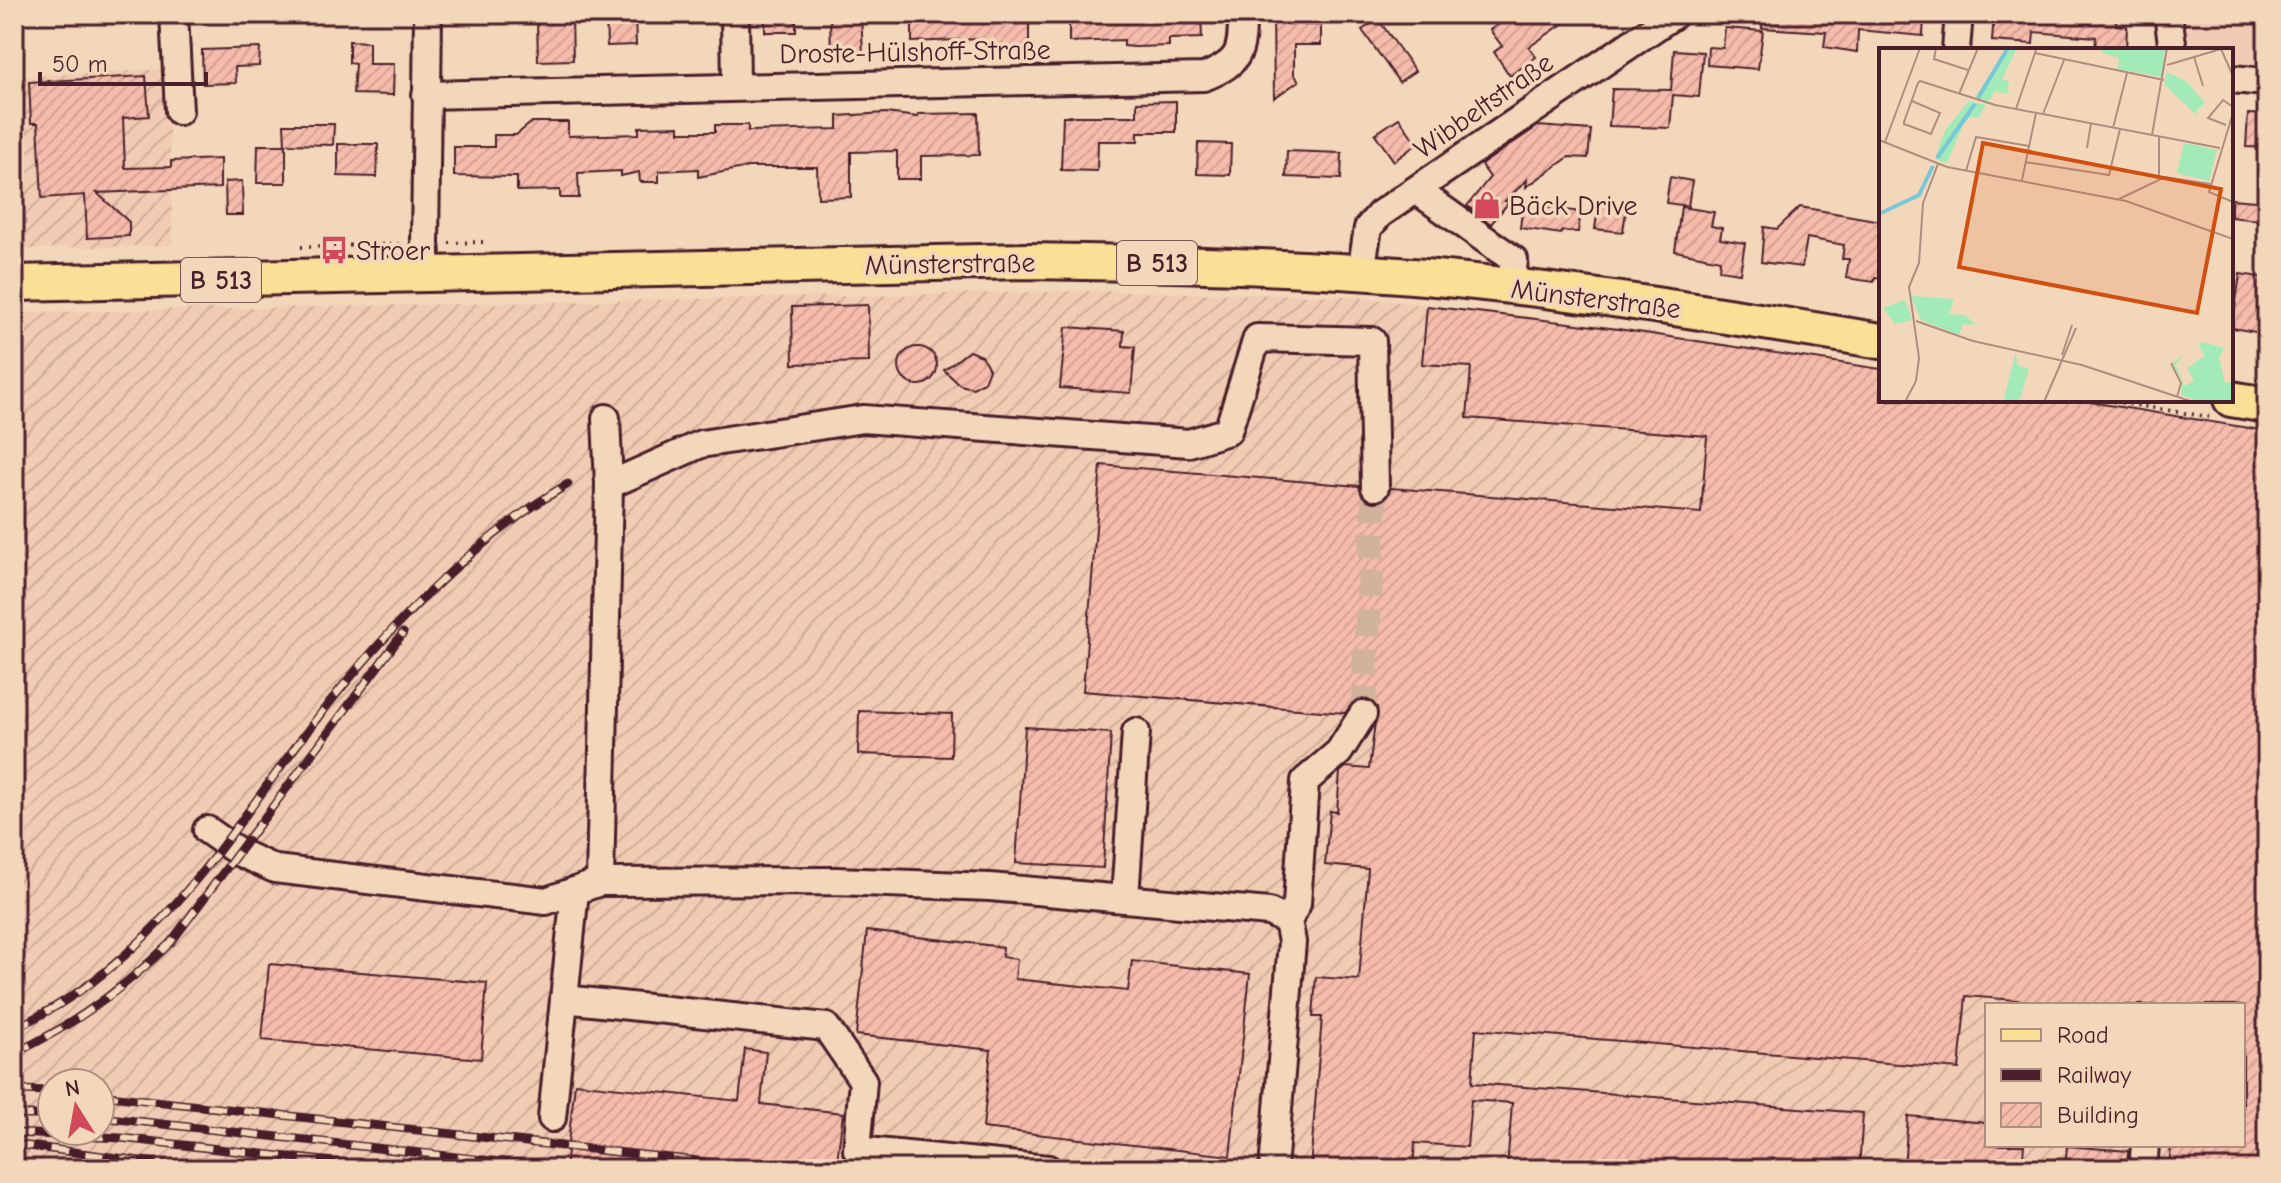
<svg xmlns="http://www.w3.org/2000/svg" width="2281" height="1183" font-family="'Comic Neue',sans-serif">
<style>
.built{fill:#f1cbb3}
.industrial{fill:url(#industrial-furrows);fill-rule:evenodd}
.building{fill:url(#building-hatch);stroke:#4a1f2b;stroke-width:2}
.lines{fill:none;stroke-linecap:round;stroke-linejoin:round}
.minor-tunnel{stroke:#d1b29d;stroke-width:26;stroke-dasharray:26 13;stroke-linecap:butt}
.minor-casing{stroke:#4a1f2b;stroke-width:32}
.major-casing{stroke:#4a1f2b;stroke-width:40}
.path{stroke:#4a1f2b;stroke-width:4;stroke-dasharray:2 6;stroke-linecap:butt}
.minor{stroke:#f3d7ba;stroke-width:26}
.major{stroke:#fadf96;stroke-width:34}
.rail-casing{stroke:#4a1f2b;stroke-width:9}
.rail{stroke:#f3d7ba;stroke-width:6;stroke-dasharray:18;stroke-linecap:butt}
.labels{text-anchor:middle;stroke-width:7;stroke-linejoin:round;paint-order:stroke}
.shield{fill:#f3d7ba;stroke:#7d5656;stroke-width:2}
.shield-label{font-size:26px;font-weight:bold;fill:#4a1f2b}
.street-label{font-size:28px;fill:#4a1f2b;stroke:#f3d7ba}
.poi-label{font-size:28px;fill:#4a1f2b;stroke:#f3d7ba;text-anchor:start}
.inset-river{fill:none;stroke:#7ac7d8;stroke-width:4}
.inset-road{fill:none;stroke:#af8d81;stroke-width:2}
.view{fill:#d05011;fill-opacity:0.15;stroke:#d05011;stroke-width:4}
.inset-edge{fill:none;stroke:#4a1f2b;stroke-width:4}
</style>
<defs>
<pattern id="industrial-furrows" width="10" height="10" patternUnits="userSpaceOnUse" patternTransform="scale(2)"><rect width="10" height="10" fill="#f1cbb3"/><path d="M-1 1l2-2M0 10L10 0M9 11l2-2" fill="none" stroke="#d0ae9a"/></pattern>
<pattern id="building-hatch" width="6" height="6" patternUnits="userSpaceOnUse" patternTransform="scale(2)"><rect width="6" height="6" fill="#f5bcac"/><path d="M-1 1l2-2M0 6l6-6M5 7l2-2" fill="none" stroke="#d4a194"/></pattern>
</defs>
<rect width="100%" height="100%" fill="#f3d7ba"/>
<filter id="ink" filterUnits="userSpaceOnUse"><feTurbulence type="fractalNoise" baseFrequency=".0125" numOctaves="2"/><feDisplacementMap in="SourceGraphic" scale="16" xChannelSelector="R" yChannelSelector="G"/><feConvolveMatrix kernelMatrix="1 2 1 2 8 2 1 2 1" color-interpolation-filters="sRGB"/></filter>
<g filter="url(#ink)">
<path class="built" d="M2186 14H2267V68L2231 65V50H2197L2187 34Z"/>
<g class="industrial">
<path d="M167 69 173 245 25 249 20 77Z"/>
<path d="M1089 291 1347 296 1427 305 1605 326 1881 368V400H2085L2267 430V1169H14V313ZM1987 1005H2243V1145H1987ZM52 1083H100V1131H52Z"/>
</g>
<g class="building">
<path d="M606 14H635L636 45 607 46Z"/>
<rect x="765" y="14" width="31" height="18"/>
<path d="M861 14 863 54 831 55 830 15Z"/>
<path d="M912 14H1029V50L981 51V39L912 42Z"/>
<path d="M1069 14H1201L1202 38 1169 39V46L1135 47 1124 46V40L1069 42Z"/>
<path d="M1273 14H1305V25H1321V45H1294V74L1299 81 1274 98Z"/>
<path d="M1513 14H1577L1529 47 1536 57 1510 76 1494 52 1502 46 1490 30Z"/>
<path d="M1763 14H1924L1923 36 1858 30 1857 52 1824 47 1826 32 1762 28Z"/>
<path d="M1994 14H2117L2116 25 2127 26 2126 50H2095L2096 37 2034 32 2033 44 1992 41Z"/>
<path d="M572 18 573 60 538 61 537 19Z"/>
<path d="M1378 19 1415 71 1399 82 1362 30Z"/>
<path d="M1725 28 1763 31 1758 69 1707 65 1708 47 1723 48Z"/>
<path d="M349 41 369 42V64H394L393 95 353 94 355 64 349 63Z"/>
<path d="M260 48 259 66 235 67 236 83 203 84 202 50Z"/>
<path d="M1674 50 1703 52 1699 97 1673 95 1670 128 1609 126 1612 89 1671 90Z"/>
<path d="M146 76 149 116 123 118 125 168 171 167V161L220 159V188L97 193 129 222V236L87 238 85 195 42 198 38 123H31L29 82Z"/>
<path d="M1176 101V132H1138V141H1098L1097 171 1061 170 1063 116H1137V102Z"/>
<path d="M886 113 918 117V114L978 113 979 155 921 156V179H897V151L851 152V197L818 198 817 167H748L698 177V169L659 171V182H640L639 172 621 176V171L578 173 579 198H560V190L517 191V177L454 176V147H494V135H516L532 122H568V136L639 134V127L679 126V132H715V125H748V131L838 129V116Z"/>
<path d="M2248 114 2267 115V148L2246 147Z"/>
<path d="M1399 118 1417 144 1394 161 1375 134Z"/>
<path d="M284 124H334L333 145 285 144Z"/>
<path d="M1538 126 1591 130 1588 158 1569 157 1526 187 1527 180 1505 201 1509 202 1491 224 1467 206 1490 177 1481 165Z"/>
<path d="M1198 143 1231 144 1230 175 1197 174Z"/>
<path d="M338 144H378L377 177 338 176Z"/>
<path d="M258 145H286V183H257Z"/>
<path d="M1287 151 1342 153 1341 179 1286 177Z"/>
<path d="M1670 177 1692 181 1688 206 1666 203Z"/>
<path d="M242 181 243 215H226L225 182Z"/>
<path d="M2231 199 2267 202V221L2231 217Z"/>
<path d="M1599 200 1627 204 1623 232 1595 229Z"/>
<path d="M1523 204 1581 212 1578 232 1562 231 1561 234 1520 228Z"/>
<path d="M1681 207 1714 212 1711 226 1722 228 1720 239 1745 243 1740 273 1719 270 1720 260 1675 251Z"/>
<path d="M1800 207 1881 221V278L1875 277 1874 282 1846 278 1849 259H1842L1844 245 1807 238 1802 267 1761 262 1764 227 1777 229Z"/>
<path d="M2240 274 2261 277 2259 306 2266 308 2262 333 2232 328Z"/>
<path d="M868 305 869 362 793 364 792 307Z"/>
<path d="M1427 306 1618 329 1881 369V400H2078L2267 431V1169H2169L2171 1145H2243V1005H2079L1966 996 1959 1069 1476 1029 1472 1083 1863 1113 1859 1169H1507L1512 1103 1471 1100 1467 1147 1415 1143 1413 1169H1310L1322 1017H1313L1316 977 1359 980 1368 869 1325 865 1330 811 1337 812 1340 772 1346 767 1369 769 1377 707 1364 698 1355 700 1345 713 1083 691 1101 465 1359 486 1362 496 1375 503 1384 500 1391 488 1701 513 1707 436 1467 418 1471 367 1422 364Z"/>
<path d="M1066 327 1124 331 1123 346 1135 347 1131 393 1060 388Z"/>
<circle cx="918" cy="366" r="19"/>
<path d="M969 351 982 356 989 369 984 382 973 388 960 385 944 370Z"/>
<path d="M859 711 952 714 951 757 858 754Z"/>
<path d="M1025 727 1111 733 1103 868 1016 863Z"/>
<path d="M867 931 1003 947 1002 957 1017 959 1015 979 1128 991 1132 961 1250 974 1230 1156 983 1128 991 1050 856 1035Z"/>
<path d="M269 964 487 983 481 1059 262 1040Z"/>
<path d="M745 1049 766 1052 761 1104 843 1113 836 1169H565L575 1083 739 1101Z"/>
<path d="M1908 1116 1987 1123V1145H2024L2022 1169H1904Z"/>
<path d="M2067 1146 2128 1151 2127 1169H2065Z"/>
</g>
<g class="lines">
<path class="minor-tunnel" d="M1363 714 1375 487"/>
<defs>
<g id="minor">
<path d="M174 14 179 111"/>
<path d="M428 14 425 244 428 273"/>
<path d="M735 14 736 87"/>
<path d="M2168 14 2173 50"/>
<path d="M1956 50 1959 14"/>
<path d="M2231 79 2267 82"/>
<path d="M426 95 1204 77C1241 62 1242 52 1242 14"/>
<path d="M1416 190 1514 260 1511 287"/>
<path d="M1361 272 1368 228 1380 214 1675 14"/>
<path d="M609 485 701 444 863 419 1189 443 1228 431 1257 338 1372 341 1375 487"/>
<path d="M207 830 240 853 275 869 546 901 600 882 836 881 990 887 1269 912 1288 921 1292 942 1273 1169"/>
<path d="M600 882 609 485 606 418"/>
<path d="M1125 898 1136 732"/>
<path d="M1288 921 1297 904 1305 781 1339 752 1363 714"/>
<path d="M564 999 826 1027 863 1081 857 1150 1048 1169"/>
<path d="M552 1118 575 891"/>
<path d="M2143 1169 2145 1145"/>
</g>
<g id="major">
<path d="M14 283 1026 261C1159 263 1292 266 1425 277 1578 291 1730 316 1881 341"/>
<path d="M2231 399 2267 405"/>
</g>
</defs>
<use href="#minor" class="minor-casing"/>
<use href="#major" class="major-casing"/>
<g class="path">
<path d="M449 243 484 242"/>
<path d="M301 247 404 244"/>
<path d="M2105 400 2209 417"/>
</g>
<use href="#minor" class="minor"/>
<use href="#major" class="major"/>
<defs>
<g id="rail">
<path d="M14 1028C168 960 240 809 343 686 407 609 481 535 568 484"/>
<path d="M14 1053C74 1026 124 988 171 942L403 633"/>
<path d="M14 1090 52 1091"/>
<path d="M100 1095 770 1169"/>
<path d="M14 1115H52"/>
<path d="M100 1117 564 1169"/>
<path d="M14 1133 121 1138 394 1169"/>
<path d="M14 1144 199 1169"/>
</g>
</defs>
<use href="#rail" class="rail-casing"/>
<use href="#rail" class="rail"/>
</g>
</g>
<defs>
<symbol id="shop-bare" viewBox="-9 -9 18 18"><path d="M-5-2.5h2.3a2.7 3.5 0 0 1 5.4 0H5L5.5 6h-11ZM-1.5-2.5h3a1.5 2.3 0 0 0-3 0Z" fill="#d1495b" stroke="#f3d7ba" stroke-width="2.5" paint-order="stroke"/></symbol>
<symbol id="bus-bare" viewBox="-9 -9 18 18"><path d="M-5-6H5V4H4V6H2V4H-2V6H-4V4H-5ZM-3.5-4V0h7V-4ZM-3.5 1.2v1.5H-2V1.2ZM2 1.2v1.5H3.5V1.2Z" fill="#d1495b" stroke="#f3d7ba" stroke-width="2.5" paint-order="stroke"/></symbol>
</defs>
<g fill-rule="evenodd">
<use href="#shop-bare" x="1467" y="185" width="40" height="40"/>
<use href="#bus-bare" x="314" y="230" width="40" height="40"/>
</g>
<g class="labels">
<g class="shield">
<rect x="1117" y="241" width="80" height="44" rx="6"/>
<rect x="181" y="258" width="80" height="44" rx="6"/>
</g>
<g class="shield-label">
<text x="1157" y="272">B 513</text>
<text x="221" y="289">B 513</text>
</g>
<g class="street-label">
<text transform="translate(915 51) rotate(-1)" y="10">Droste-Hülshoff-Straße</text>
<text transform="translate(1483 105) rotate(-35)" y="10">Wibbeltstraße</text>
<text transform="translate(950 263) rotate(-1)" y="10">Münsterstraße</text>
<text transform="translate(1596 298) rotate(7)" y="10">Münsterstraße</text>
</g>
<g class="poi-label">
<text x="1509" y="215">Bäck Drive</text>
<text x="356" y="260">Stroer</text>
</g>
</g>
<g transform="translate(1879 48)">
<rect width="354" height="354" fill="#f3d7ba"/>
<path d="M305 95 338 102 330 133 298 125ZM26 252 33 272 16 276 4 260Z" fill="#a2eab8"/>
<path d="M32 248 75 251 70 266 86 267 97 277 84 276 80 287 42 272ZM137 304 138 317 150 321 140 354H131L125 351Z" fill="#a2eab8"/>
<path d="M127 0H138L123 31 130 34 128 45 139 48 116 43 109 54 96 50ZM224 0H286L283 29 239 21 240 10 222 4ZM288 24 307 33 326 55 316 64 320 70 285 36ZM90 53 107 57 99 70 91 69 84 77 68 115 56 111 65 84ZM323 294 345 300 340 310 346 335 354 334V354H322L302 347 303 332 293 315 305 307 296 317 301 325 305 338 315 333 308 320 326 308 320 298Z" fill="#a2eab8"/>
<path class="inset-river" d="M99 50 129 0M58 110 96 56M0 166 40 147 54 118"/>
<path class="inset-road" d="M57 0 55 11 89 22M342 1 354 28M156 5 285 32M315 9 324 38M288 17 342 1M80 46 99 0M33 53 61 65 52 86 25 76V74L39 35 41 33 116 57 341 100M137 61 157 2M354 65 330 144 354 154M164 66 185 12M347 77 329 70 344 52 354 59M234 80 248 25M273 87 288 0M0 92 68 119 247 153 354 191M6 94 41 0M208 100 212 75M146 114 230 127 241 81M87 123 97 89 150 98M280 130V88M143 132 157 65M240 151 286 129 331 136M37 273 94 293 203 317 314 354M183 307 193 277M292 315 302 335 298 349M26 354 37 333 40 310 30 239 40 215 44 155 59 116M165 354 197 280"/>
<path class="view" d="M104 95 342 141 318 265 80 219Z"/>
<rect width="354" height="354" class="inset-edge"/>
</g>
<rect width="2281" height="1183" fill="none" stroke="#f3d7ba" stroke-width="48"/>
<rect x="24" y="24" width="2233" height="1135" fill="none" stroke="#4a1f2b" stroke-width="3" filter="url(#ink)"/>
<rect x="1985" y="1003" width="260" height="144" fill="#f3d7ba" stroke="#af8d81" stroke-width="2"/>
<rect x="2001" y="1029" width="40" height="12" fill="#fadf96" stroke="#af8d81" stroke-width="2"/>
<text x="2057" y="1043" font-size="24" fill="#4a1f2b">Road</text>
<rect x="2001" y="1069" width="40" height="12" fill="#4a1f2b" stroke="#af8d81" stroke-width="2"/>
<text x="2057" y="1083" font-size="24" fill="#4a1f2b">Railway</text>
<rect x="2001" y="1103" width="40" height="24" fill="url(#building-hatch)" stroke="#af8d81" stroke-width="2"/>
<text x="2057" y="1123" font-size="24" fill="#4a1f2b">Building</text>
<g transform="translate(76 1107) rotate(349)"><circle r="38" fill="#f3d7ba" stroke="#af8d81" stroke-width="2"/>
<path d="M0-6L14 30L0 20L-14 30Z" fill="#d1495b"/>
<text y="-12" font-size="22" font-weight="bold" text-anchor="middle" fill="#4a1f2b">N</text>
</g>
<path d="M40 72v12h166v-12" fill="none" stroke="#4a1f2b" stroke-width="4"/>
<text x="52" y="72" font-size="24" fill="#4a1f2b" stroke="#f3d7ba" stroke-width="6" paint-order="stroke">50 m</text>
</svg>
